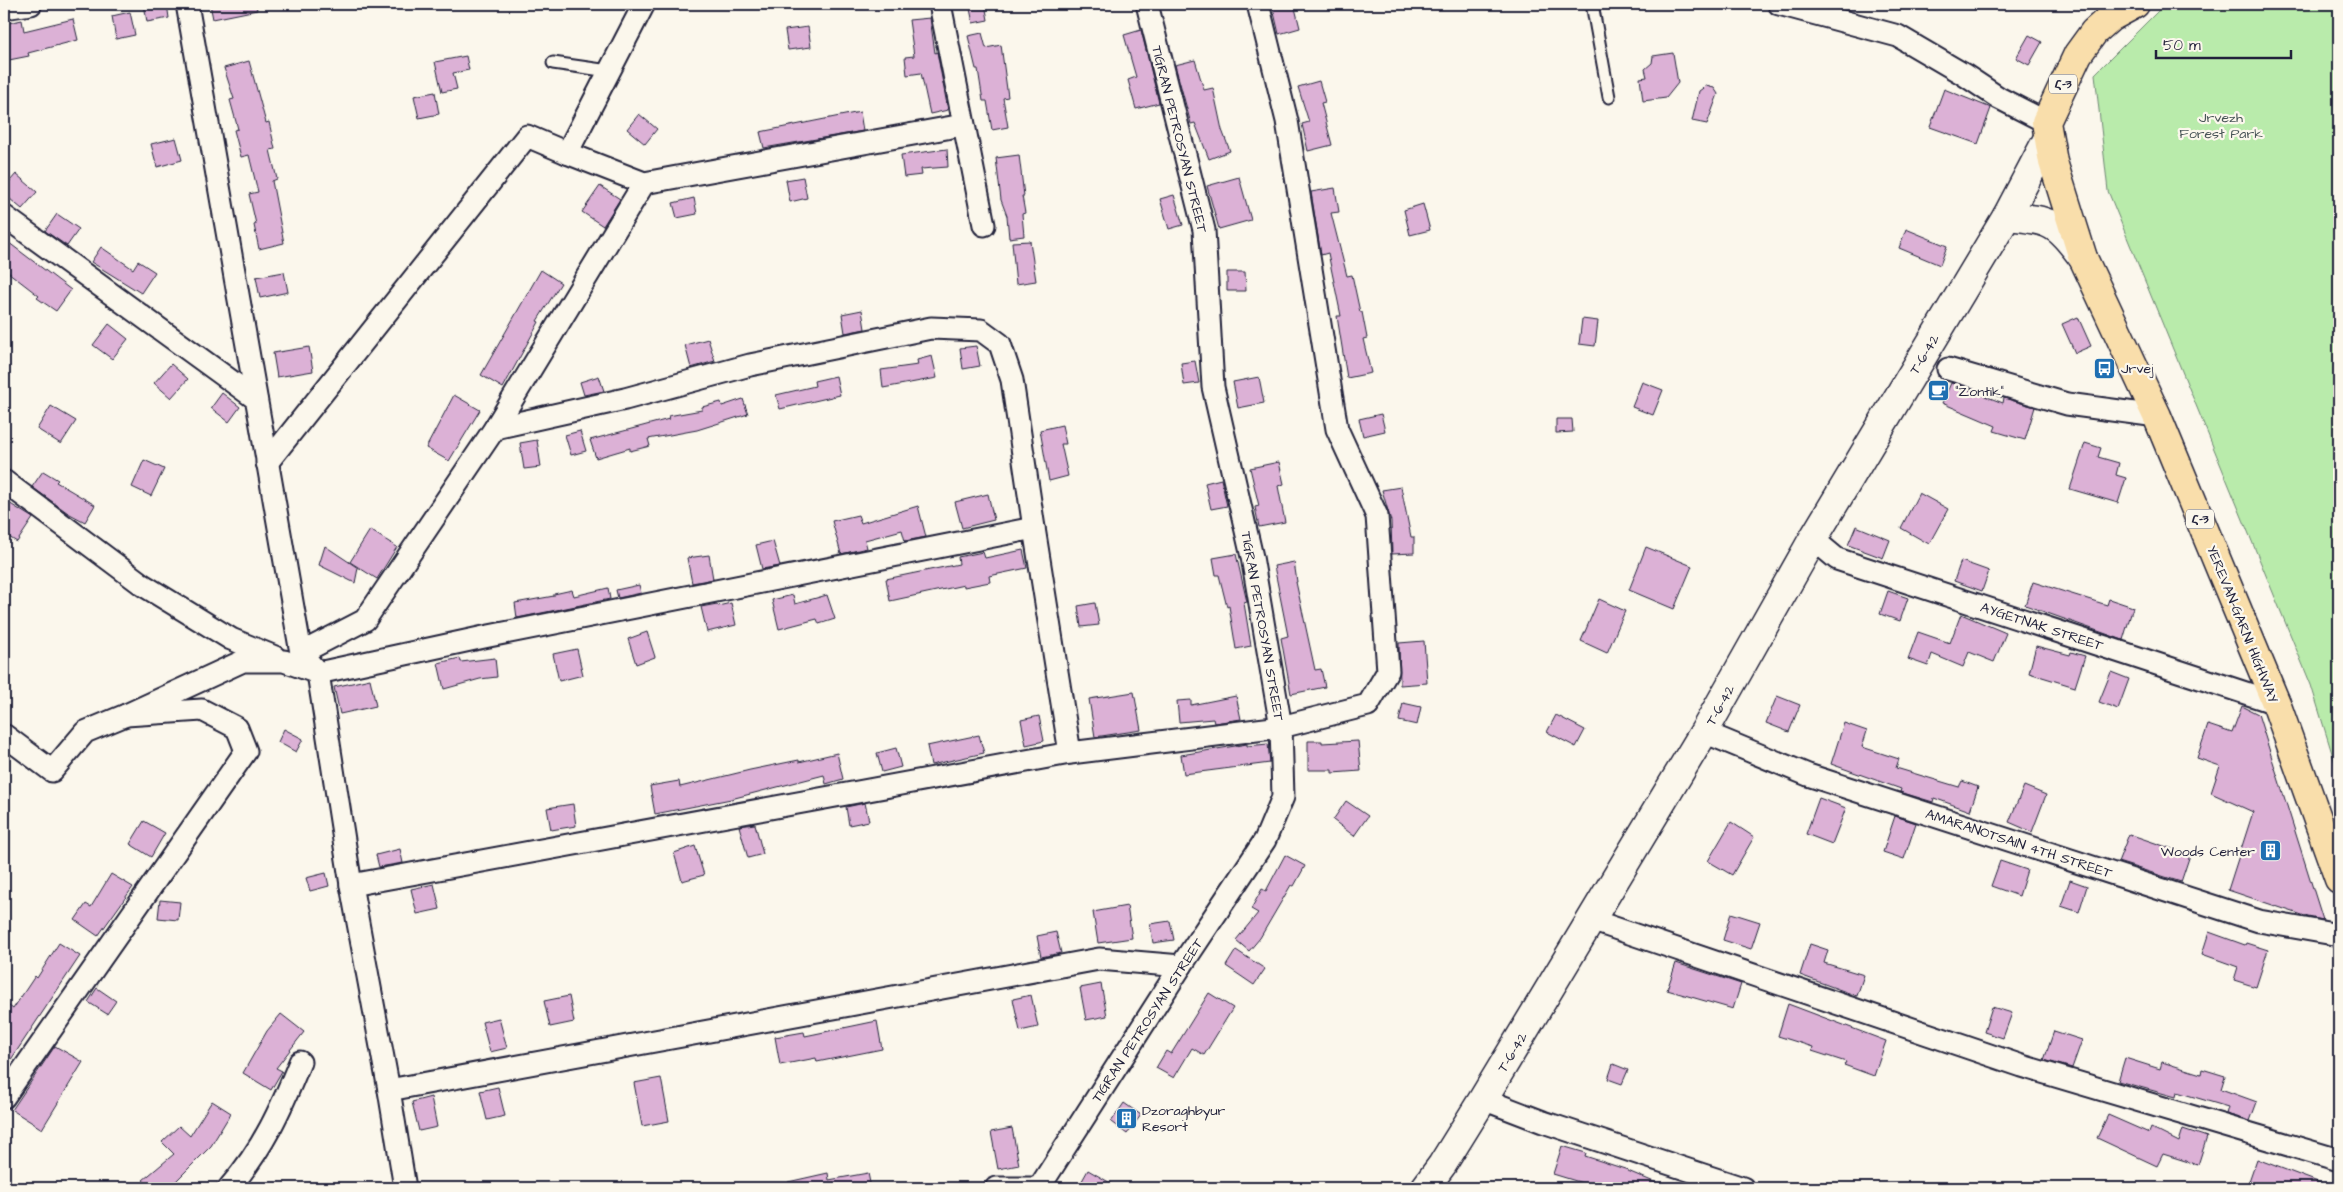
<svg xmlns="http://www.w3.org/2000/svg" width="2343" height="1192" font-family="'Architects Daughter','Noto Sans Armenian',sans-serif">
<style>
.green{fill:#b9ebab;stroke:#6e8673}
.building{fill:#dcb1d6;stroke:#22223b}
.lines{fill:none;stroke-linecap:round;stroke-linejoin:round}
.lane-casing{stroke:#22223b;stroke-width:15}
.street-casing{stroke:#22223b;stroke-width:25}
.secondary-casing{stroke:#22223b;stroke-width:31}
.primary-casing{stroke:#22223b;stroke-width:31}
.lane{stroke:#fbf7ec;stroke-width:11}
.street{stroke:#fbf7ec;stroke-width:21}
.secondary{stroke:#fbf7ec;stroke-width:28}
.primary{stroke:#f9deab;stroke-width:28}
.labels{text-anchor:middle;stroke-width:4.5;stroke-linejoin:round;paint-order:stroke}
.shield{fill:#fbf7ec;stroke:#636270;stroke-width:1}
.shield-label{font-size:12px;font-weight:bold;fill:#22223b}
.park-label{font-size:14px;fill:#485457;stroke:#fbf7ec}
.street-label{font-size:14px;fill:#22223b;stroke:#fbf7ec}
.poi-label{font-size:14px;fill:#22223b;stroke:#fbf7ec;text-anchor:start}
</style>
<rect width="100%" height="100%" fill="#fbf7ec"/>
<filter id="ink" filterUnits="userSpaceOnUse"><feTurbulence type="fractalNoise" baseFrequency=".02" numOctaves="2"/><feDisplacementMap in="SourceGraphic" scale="10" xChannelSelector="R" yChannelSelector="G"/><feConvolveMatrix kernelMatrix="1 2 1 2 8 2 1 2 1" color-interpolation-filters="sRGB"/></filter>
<g filter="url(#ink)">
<path class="green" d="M2174 4H2339V776L2311 685 2108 191 2095 74 2160 9Z"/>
<g class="building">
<path d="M144 4H167L169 18 147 22Z"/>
<path d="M210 4H256L257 10 213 19Z"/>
<path d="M969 4H985L988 20 973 23Z"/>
<path d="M1272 4H1294L1300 28 1279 34Z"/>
<path d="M130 12 135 35 116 39 112 16Z"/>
<path d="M930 18 935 53 937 52 948 110 930 114 921 73 907 75 905 57 914 56 909 20Z"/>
<path d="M73 19 78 40 28 53 29 56 4 61V24L22 20 24 31Z"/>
<path d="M808 27 811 47 788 50 785 30Z"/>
<path d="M1141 30 1159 103 1136 109 1128 80 1136 77 1124 35Z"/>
<path d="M982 33 986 48 1001 45 1008 97 1003 98 1008 127 992 130 987 101H983L978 69H976L968 36Z"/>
<path d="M2029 35 2042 42 2029 65 2016 58Z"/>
<path d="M1673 53 1678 83 1666 98 1643 101 1640 78 1647 77 1645 69 1652 63 1653 56Z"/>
<path d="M466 56 469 70 453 73 457 89 442 92 435 62Z"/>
<path d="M1195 60 1204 90 1213 88 1222 130 1230 151 1209 159 1195 123 1191 124 1175 65Z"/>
<path d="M249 61 266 123 269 122 275 149 270 150 277 179 272 181 284 243 259 249 254 225 256 224 249 194 258 192 249 155 241 157 234 130 238 129 230 100 234 99 224 68Z"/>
<path d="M1319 81 1325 102 1321 103 1332 145 1308 151 1302 124 1309 122 1298 87Z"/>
<path d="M1706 86 1714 88 1718 94 1707 124 1692 121 1699 91Z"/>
<path d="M1944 89 1991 108 1978 144 1930 127Z"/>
<path d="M435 92 439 114 419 118 414 96Z"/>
<path d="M860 112 863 131 764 148 760 132Z"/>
<path d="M639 114 657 129 645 144 627 129Z"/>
<path d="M176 138 182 160 157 167 151 144Z"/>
<path d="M947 149 948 167 921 169 922 175 904 177 901 155Z"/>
<path d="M1019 155 1024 196H1022L1025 213 1022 214 1024 236 1009 238 1007 216 1001 200 996 158Z"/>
<path d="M16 174 37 192 22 209 4 194V188Z"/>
<path d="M803 177 807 198 790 202 786 180Z"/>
<path d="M1239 177 1251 220 1219 229 1207 186Z"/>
<path d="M600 186 620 199 603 226 582 212Z"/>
<path d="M1335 188 1339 212 1331 213 1347 276 1352 275 1360 312H1362L1367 338 1363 339 1371 373 1347 378 1337 316H1341L1328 253 1321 255 1311 192Z"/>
<path d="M1174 195 1183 225 1169 229 1160 199Z"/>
<path d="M694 198 697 214 677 218 673 203Z"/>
<path d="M1423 204 1430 230 1410 235 1404 210Z"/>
<path d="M57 214 79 229 67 246 45 231Z"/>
<path d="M1906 229 1947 246 1940 265 1899 248Z"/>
<path d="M4 239 71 290 56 311 37 298 39 296 4 269Z"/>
<path d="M1030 241 1036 281 1016 284 1012 242Z"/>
<path d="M101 247 133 269 138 261 155 272 141 293 91 262Z"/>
<path d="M541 270 561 283 537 321 539 322 503 388 481 375Z"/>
<path d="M284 272 288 292 260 298 256 277Z"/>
<path d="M1227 272H1245L1246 291H1227Z"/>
<path d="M862 310 865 329 845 333 842 314Z"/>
<path d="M2078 317 2091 346 2075 353 2062 324Z"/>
<path d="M1582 319 1598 321 1595 346 1579 344Z"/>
<path d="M109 324 128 339 112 359 93 345Z"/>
<path d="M708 339 715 361 691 368 685 345Z"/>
<path d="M976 346 980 366 963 369 960 348Z"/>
<path d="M309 347 313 371 277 377 273 353Z"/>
<path d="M932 356 937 378 883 388 881 370 918 365 917 360Z"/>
<path d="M1195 361 1199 383 1184 385 1181 363Z"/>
<path d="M171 364 188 379 171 398 154 383Z"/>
<path d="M599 376 604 391 584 395 580 382Z"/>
<path d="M836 376 840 395 780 409 776 395 815 386 814 381Z"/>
<path d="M1259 377 1264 403 1238 408 1233 382Z"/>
<path d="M1642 382 1663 390 1653 415 1632 407Z"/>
<path d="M1951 383 2003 403 2004 398 2035 407 2025 440 1994 431 1996 426 1942 403Z"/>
<path d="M222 393 240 407 229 422 211 408Z"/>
<path d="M454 395 480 410 449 461 426 448Z"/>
<path d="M743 399 748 414 697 430 648 439 650 446 630 451V448L596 458 590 440 669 419 668 416 702 410V407L721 402 722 406Z"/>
<path d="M51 406 76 421 61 444 37 429Z"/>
<path d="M1381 414 1385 431 1363 436 1359 419Z"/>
<path d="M1556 419H1572L1573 432 1556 433Z"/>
<path d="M1062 425 1066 444H1061L1068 476 1049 481 1040 430Z"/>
<path d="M580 431 586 451 571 455 565 435Z"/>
<path d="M537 440 541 467 524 469 520 443Z"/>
<path d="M2085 443 2101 448 2098 457 2119 463 2116 475 2126 478 2118 503 2070 489Z"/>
<path d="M144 460 164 469 151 496 132 487Z"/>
<path d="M1279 462 1284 484 1278 486 1285 522 1259 527 1255 507 1259 506 1250 468Z"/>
<path d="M43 471 58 480 56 482 95 505 85 522 68 513 32 487Z"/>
<path d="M1221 479 1227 506 1211 509 1205 483Z"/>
<path d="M1401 487 1411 537H1414V553L1392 554 1391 521 1382 490Z"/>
<path d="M1919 493 1948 509 1929 544 1901 528Z"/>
<path d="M988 494 994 520 962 528 955 502Z"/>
<path d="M4 500 33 518 17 542 4 534Z"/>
<path d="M918 506 926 537 905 541 902 530 865 540 867 548 841 554 832 521 858 515 861 523Z"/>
<path d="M1856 526 1890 540 1883 558 1848 545Z"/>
<path d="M370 530 397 547 377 579 350 562Z"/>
<path d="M773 541 780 566 762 569 756 545Z"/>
<path d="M325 546 358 568 355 583 319 565Z"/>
<path d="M1646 547 1692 566 1674 609 1629 590Z"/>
<path d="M1023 550 1027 568 989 576 990 582 964 587V585L890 601 886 579 959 564 958 557 983 552 985 558Z"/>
<path d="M1236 554 1247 602 1244 603 1251 646 1236 649 1229 606 1227 607 1219 575H1216L1213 558Z"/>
<path d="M709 555 713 579 692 583 687 558Z"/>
<path d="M1961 561 1989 571 1982 591 1954 581Z"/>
<path d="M1294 562 1297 582H1296L1315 670 1321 669 1325 687 1291 694 1281 638 1288 636 1274 566Z"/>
<path d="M2033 582 2107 605 2109 599 2133 607 2123 640 2025 605Z"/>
<path d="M639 585 641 593 618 598 616 590Z"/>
<path d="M608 588 610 599 517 618 515 603 554 596V594L572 590 574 596Z"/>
<path d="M1888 591 1908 598 1900 621 1880 614Z"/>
<path d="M793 595 795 604 827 595 835 619 819 624 817 619 779 629 772 600Z"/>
<path d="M1599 599 1625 611 1607 653 1581 641Z"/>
<path d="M731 603 736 625 707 632 701 607 717 604 718 606Z"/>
<path d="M1095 603 1099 625 1081 627 1078 606Z"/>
<path d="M1961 614 2006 633 1994 662 1969 652 1963 667 1932 654 1928 666 1908 659 1918 632 1950 643Z"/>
<path d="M647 632 655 657 636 664 628 639Z"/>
<path d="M1424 641 1427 683 1400 685 1399 643Z"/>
<path d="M2036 646 2070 655 2071 652 2085 656 2075 687 2029 673Z"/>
<path d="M577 649 583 675 559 681 553 654Z"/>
<path d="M460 658 461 662 495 658 497 677 480 679 444 689 438 663Z"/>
<path d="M2111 672 2129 679 2118 709 2099 702Z"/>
<path d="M370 679 376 706 340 714 334 687Z"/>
<path d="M1134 692 1141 730 1095 737 1089 699Z"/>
<path d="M1236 696 1241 719 1214 723 1213 719 1179 722 1177 701 1191 700V705Z"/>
<path d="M1777 696 1800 705 1789 732 1766 723Z"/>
<path d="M1403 703 1421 707 1417 725 1399 721Z"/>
<path d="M2242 706 2258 714 2323 920 2308 917 2228 890 2253 812 2211 793 2220 766 2197 758 2208 725 2232 733Z"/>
<path d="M1556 715 1585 730 1576 747 1547 732Z"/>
<path d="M1039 716 1044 741 1026 745 1021 720Z"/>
<path d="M1844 723 1867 731 1862 747 1899 759 1896 768 1959 787 1962 781 1978 787 1970 811 1934 798 1933 802 1900 792 1901 789 1831 764Z"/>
<path d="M284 729 303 739 296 752 278 742Z"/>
<path d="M979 735 984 753 931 765 927 746Z"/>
<path d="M1308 741H1322V743L1358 741 1361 771 1332 773V770H1308Z"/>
<path d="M1247 744V746L1268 744 1270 763 1184 774 1181 755Z"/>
<path d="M896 748 901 767 882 772 877 753Z"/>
<path d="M837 753 843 779 826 784 824 775 731 799 655 814 650 786 679 781 680 787 750 770 799 760V762Z"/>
<path d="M2024 786 2046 795 2032 832 2009 822Z"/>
<path d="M1819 798 1846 808 1832 844 1806 834Z"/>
<path d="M1346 801 1368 816 1354 836 1333 820Z"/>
<path d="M865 803 869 821 849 825 846 807Z"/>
<path d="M573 804 576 826 551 830 547 808Z"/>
<path d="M1895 816 1916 823 1904 859 1883 852Z"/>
<path d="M144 821 165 833 151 857 130 844Z"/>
<path d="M1731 822 1754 837 1732 875 1708 861Z"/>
<path d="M755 824 763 854 748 858 739 826Z"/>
<path d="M2129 834 2190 855 2181 882 2118 862Z"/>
<path d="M695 846 704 875 682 881 674 853Z"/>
<path d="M400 849 403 863 379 867 376 855Z"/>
<path d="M1285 855 1305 866 1294 886 1291 885 1260 938 1249 951 1236 940 1258 913 1251 909 1262 889 1266 891Z"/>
<path d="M2000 861 2027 870 2019 896 1991 886Z"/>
<path d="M326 873 329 886 310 891 306 878Z"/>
<path d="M111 874 133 887 98 936 75 920 86 904 91 907Z"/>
<path d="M2070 880 2087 886 2079 912 2061 906Z"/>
<path d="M434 884 440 909 417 914 411 889Z"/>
<path d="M160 900 180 902 178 920 158 918Z"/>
<path d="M1127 906 1132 938 1098 943 1093 912Z"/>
<path d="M1731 913 1760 922 1751 949 1723 940Z"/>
<path d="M1170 921 1174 940 1153 943 1150 924Z"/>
<path d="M1056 932 1061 953 1041 957 1037 936Z"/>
<path d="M2209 932 2245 945 2246 943 2268 950 2256 987 2234 980 2238 967 2202 954Z"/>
<path d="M59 943 80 956 4 1070V1002L13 1009 35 976 37 978Z"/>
<path d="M1810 944 1828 950 1824 963 1864 975 1857 996 1800 975Z"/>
<path d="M1236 950 1265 969 1254 985 1226 966Z"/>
<path d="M1676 963 1741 984 1733 1009 1667 990Z"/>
<path d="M1101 984 1107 1016 1086 1020 1080 988Z"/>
<path d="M97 988 116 1001 107 1014 88 1002Z"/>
<path d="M1209 993 1233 1008 1204 1055 1192 1048 1174 1078 1156 1068 1166 1051 1171 1054Z"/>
<path d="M1031 995 1038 1027 1020 1031 1013 999Z"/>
<path d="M569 996 574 1022 550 1027 544 1001Z"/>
<path d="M1788 1004 1886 1041 1874 1076 1844 1065 1846 1062 1812 1051 1813 1047 1778 1036Z"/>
<path d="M1992 1007 2012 1013 2003 1038 1984 1032Z"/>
<path d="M281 1014 304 1032 276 1068 282 1071 271 1090 243 1073 267 1031Z"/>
<path d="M499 1018 507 1048 490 1052 482 1022Z"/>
<path d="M877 1021 882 1049 817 1062 816 1058 780 1065 775 1037 804 1032 805 1036Z"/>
<path d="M2054 1031 2082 1040 2072 1068 2044 1060Z"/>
<path d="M55 1046 83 1062 42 1129 12 1110Z"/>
<path d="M2125 1058 2160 1069 2162 1062 2201 1074 2202 1069 2225 1076 2221 1089 2257 1102 2250 1121 2226 1114 2228 1107 2177 1092 2176 1097 2118 1081Z"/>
<path d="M1613 1064 1628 1070 1622 1084 1608 1079Z"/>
<path d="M661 1078 669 1121 642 1126 634 1083Z"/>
<path d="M498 1087 505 1116 487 1120 480 1091Z"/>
<path d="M431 1097 437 1127 419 1131 412 1102Z"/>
<path d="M212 1101 231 1113 211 1146 169 1188H150L143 1180 174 1154 162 1142 179 1126 190 1136Z"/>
<path d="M1124 1103 1141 1115 1127 1134 1111 1122Z"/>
<path d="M2108 1115 2149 1133 2151 1128 2179 1142 2183 1129 2207 1137 2198 1165 2163 1154 2157 1166 2097 1138Z"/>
<path d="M1012 1128 1019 1165 998 1169 991 1132Z"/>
<path d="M1562 1146 1586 1153 1585 1156 1628 1170V1171L1668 1188H1599L1553 1174Z"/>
<path d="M2257 1159 2331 1187V1188H2247Z"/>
<path d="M1088 1170 1119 1188H1078Z"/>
<path d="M828 1173 829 1180 868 1173 871 1188H788V1182Z"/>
</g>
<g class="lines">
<defs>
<g id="lane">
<path d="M1592 4 1609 97"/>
<path d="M553 63 609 71"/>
</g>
<g id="street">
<path d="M187 4 301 653 318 673 351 885 389 1090 405 1188"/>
<path d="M644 4 567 153 644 183 963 125"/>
<path d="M940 4 984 225"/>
<path d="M1779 4 1898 36 1963 74 1999 98 2046 122"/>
<path d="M4 8 31 4"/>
<path d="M4 216 256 399"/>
<path d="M1948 369 2067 404 2157 416"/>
<path d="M495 428 625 399 750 365 931 328 981 330 1000 344 1012 380 1034 528"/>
<path d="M267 463 527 136 567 153"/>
<path d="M4 481 143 585 231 639 275 657"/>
<path d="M1813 539 1837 559 2276 703"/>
<path d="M301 653 365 620 495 428 644 183"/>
<path d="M1704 732 1808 775 2259 921 2339 935"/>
<path d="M4 735 52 771 85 732 126 715"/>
<path d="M351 885 1070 753 1281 727 1368 705 1388 671 1377 516 1337 429 1287 121 1258 4"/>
<path d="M1591 920 2022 1066 2339 1160"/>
<path d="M389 1090 1099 959 1181 966"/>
<path d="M4 1097 246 751 237 728 202 710 126 715 243 661H284L318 673 484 637 1034 528 1070 753"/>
<path d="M1483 1099 1543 1122 1743 1188"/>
<path d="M229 1188C263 1149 281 1109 300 1062"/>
<path d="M996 1188H1040"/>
<path d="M1039 1188 1181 966 1265 840 1283 797 1281 727 1252 557 1213 387 1204 230 1147 4"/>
</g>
<g id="secondary">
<path d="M2007 216C2052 221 2055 221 2083 258"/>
<path d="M1425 1188 1442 1165 1483 1099 1704 732 1813 539 2007 216 2048 138"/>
</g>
<path id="primary" d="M2135 4 2111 17 2094 32 2078 54 2046 122 2053 162 2083 258 2157 416 2276 703 2339 879"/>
</defs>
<use href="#lane" class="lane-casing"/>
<use href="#street" class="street-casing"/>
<use href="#secondary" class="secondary-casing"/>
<use href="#primary" class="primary-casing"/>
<use href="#lane" class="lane"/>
<use href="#street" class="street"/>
<use href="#secondary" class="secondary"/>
<use href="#primary" class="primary"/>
</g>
</g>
<defs>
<symbol id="bus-square" viewBox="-11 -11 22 22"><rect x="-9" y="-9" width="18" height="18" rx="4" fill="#1f6fb2" stroke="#fbf7ec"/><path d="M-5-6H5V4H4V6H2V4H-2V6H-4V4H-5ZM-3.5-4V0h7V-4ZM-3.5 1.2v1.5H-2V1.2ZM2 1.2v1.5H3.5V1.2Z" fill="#fff"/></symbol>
<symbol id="cafe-square" viewBox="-11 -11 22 22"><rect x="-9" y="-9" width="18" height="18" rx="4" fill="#1f6fb2" stroke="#fbf7ec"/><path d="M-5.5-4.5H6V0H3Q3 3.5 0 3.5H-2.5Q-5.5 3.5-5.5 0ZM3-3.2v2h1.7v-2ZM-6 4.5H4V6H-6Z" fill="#fff"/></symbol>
<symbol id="building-square" viewBox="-11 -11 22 22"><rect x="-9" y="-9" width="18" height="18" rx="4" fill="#1f6fb2" stroke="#fbf7ec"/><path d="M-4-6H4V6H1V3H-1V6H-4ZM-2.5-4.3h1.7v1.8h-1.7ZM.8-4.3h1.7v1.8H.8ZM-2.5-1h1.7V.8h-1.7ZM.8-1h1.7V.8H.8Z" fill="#fff"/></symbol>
</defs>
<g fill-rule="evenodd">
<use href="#bus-square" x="2092" y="356" width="25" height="25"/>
<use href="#cafe-square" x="1926" y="378" width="25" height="25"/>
<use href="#building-square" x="2258" y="838" width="25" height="25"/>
<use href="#building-square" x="1114" y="1106" width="25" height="25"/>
</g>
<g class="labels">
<g class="shield">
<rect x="2049" y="74.5" width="28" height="19" rx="4"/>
<rect x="2186" y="509.5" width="28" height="19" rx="4"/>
</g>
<g class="shield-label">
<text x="2063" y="88">Հ-3</text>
<text x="2200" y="523">Հ-3</text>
</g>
<g class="park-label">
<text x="2221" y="122">Jrvezh<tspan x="2221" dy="16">Forest Park</tspan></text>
</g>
<g class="street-label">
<text transform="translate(1180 139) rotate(76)" y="5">TIGRAN PETROSYAN STREET</text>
<text transform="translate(1924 354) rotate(-59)" y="5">T-6-42</text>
<text transform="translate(2243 624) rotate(68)" y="5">YEREVAN-GARNI HIGHWAY</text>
<text transform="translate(1263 626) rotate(80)" y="5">TIGRAN PETROSYAN STREET</text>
<text transform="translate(2042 626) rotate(18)" y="5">AYGETNAK STREET</text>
<text transform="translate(1720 705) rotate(-61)" y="5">T-6-42</text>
<text transform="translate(2019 843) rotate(18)" y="5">AMARANOTSAIN 4TH STREET</text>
<text transform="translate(1147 1020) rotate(-57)" y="5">TIGRAN PETROSYAN STREET</text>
<text transform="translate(1512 1052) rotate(-59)" y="5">T-6-42</text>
</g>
<g class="poi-label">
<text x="2121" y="373">Jrvej</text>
<text x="1955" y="396">"Zontik"</text>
<text x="2255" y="856" text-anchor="end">Woods Center</text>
<text x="1142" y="1115">Dzoraghbyur<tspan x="1142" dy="16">Resort</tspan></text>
</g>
</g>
<rect width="2343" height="1192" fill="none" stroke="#fbf7ec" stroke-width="20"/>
<rect x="10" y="10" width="2323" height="1172" fill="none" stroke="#22223b" stroke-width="2" filter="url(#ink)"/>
<path d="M2156 50v8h135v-8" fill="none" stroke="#22223b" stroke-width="2.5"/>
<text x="2163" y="50" font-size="15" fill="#22223b" stroke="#fbf7ec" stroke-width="4" paint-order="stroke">50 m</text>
</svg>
